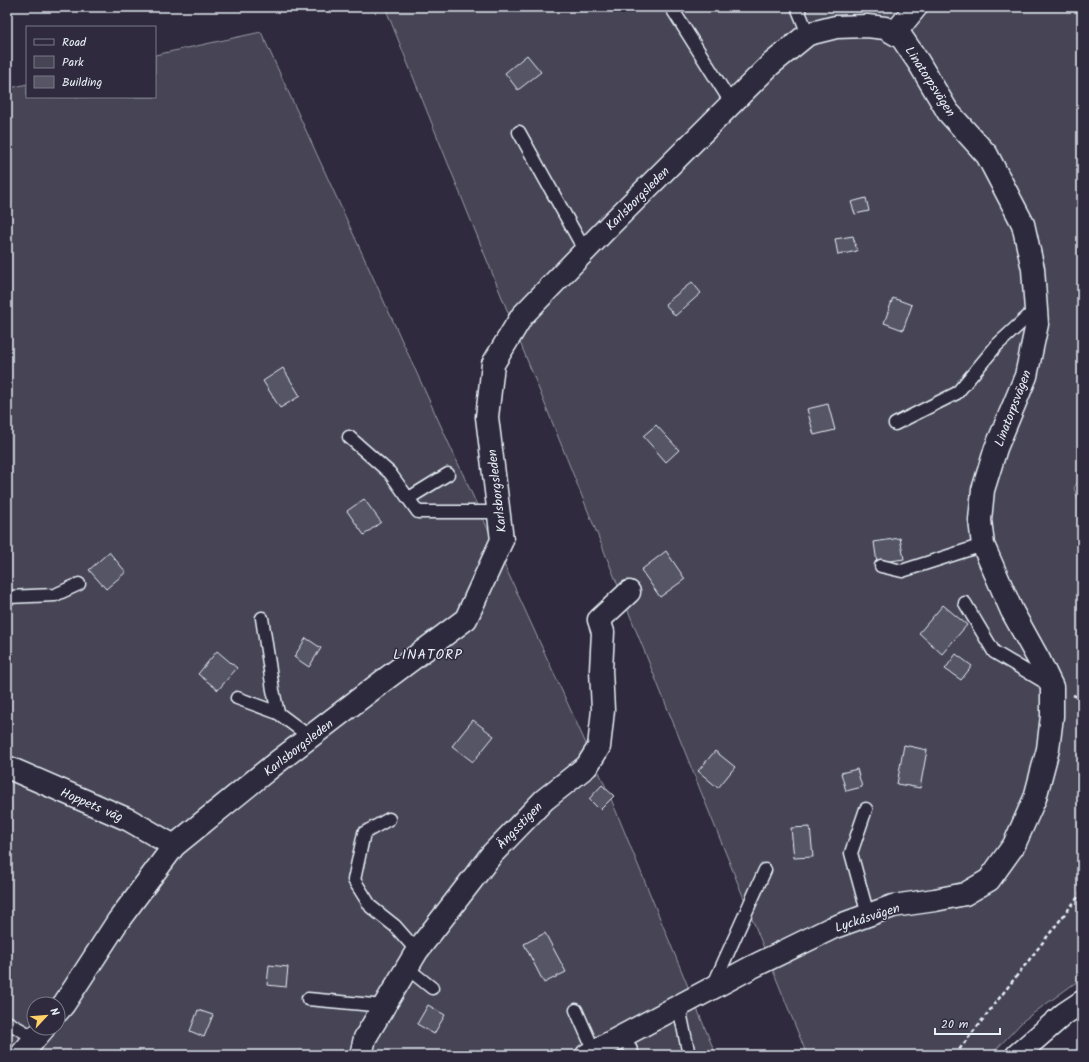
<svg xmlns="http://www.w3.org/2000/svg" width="1089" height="1062" font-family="Kalam,sans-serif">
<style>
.green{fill:#464455;stroke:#979aa6;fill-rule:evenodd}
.building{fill:#575565;stroke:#e8f1f8}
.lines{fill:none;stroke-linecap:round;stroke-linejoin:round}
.lane-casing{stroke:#e8f1f8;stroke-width:15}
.street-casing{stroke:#e8f1f8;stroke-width:25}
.highway-casing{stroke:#e8f1f8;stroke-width:25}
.path{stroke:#e8f1f8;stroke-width:2.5;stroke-dasharray:4 3;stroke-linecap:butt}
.lane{stroke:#2f2a3d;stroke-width:12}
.street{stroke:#2f2a3d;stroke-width:22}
.highway{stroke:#2f2a3d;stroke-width:22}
.labels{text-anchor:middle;stroke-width:3;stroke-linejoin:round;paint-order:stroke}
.street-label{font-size:13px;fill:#e8f1f8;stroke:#2f2a3d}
.neighbourhood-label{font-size:14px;letter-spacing:1px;fill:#e8f1f8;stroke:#2f2a3d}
</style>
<rect width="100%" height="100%" fill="#2f2a3d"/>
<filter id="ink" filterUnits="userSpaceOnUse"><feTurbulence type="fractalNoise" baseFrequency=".025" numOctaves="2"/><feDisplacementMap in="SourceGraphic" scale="8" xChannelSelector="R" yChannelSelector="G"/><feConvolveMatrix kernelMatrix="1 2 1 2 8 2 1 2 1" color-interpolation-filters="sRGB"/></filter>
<g filter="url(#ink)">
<g class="green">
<path d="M385 7H1082V475L1074 488 1082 509V978L1024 1020 991 1055H807Z"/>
<path d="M261 32 609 794 716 1055H7V89L27 84V97H155V55ZM34 1004H58V1028H34Z"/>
</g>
<g class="building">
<path d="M527 55 541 72 518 90 505 73Z"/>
<path d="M866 198 869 211 855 214 851 202Z"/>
<path d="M853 236 857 251 838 255 835 239Z"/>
<path d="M692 282 701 293 675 316 665 304Z"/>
<path d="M893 298 912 305 903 330 884 323Z"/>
<path d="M283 368 300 396 280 408 263 381Z"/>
<path d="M828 404 835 430 814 435 807 409Z"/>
<path d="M656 425 679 450 666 462 643 436Z"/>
<path d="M364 499 381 522 364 535 347 511Z"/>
<path d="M900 538 904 559 877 563 874 542Z"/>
<path d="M666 551 685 579 660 597 641 570Z"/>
<path d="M109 552 126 572 106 589 89 570Z"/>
<path d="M943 605 967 625 942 654 919 633Z"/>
<path d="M306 638 321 648 309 667 294 657Z"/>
<path d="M217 651 237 668 218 690 198 674Z"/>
<path d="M956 654 972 666 961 680 945 669Z"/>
<path d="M473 720 494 736 473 762 452 746Z"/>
<path d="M904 745 927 750 920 788 897 784Z"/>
<path d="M715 751 735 767 718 788 698 771Z"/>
<path d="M857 769 862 787 846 791 841 773Z"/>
<path d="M602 785 614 796 600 810 589 799Z"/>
<path d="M810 827 813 857 794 858 791 828Z"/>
<path d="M545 933 566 972 544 983 524 944Z"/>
<path d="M269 965 288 967 286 987 267 985Z"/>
<path d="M428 1005 445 1015 434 1034 417 1024Z"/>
<path d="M198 1010 213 1015 204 1037 190 1031Z"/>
</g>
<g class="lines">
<defs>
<g id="lane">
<path d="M671 7 732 104"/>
<path d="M797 7 808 34"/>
<path d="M519 132 585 251"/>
<path d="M895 424 957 393 997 345 1036 309"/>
<path d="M349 437 390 473 418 512H499"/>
<path d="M409 498 448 474"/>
<path d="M881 566 902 571 983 545"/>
<path d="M7 597 55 595 79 584"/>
<path d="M965 603 994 652 1048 684"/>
<path d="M262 618 273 690 278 713"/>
<path d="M237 698 278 713 310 737"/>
<path d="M866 809 851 853 868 915"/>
<path d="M389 819 364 833 354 880 371 907 395 926 417 951"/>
<path d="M407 968 432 988"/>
<path d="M713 986 765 870"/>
<path d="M308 999 384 1006"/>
<path d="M679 1007 689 1055"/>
<path d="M576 1010 594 1051"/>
<path d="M7 1022 35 1038"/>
<path d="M625 1036 633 1055"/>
</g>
<g id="street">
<path d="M895 33 916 7"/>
<path d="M7 767 129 820 174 846"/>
<path d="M58 1011 64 1004 118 921 174 846 276 763 383 681 466 619 502 540 487 417 493 364 522 316 611 224 770 65 808 34 836 27 867 26 885 28 902 38 919 63 948 112 987 155 1023 224 1033 269 1037 324 1026 376 996 448 983 490 980 520 983 545 1012 611 1039 660 1052 687V716L1048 749 1035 798 1014 845 989 880 965 894 935 900 893 906 832 928 750 968 587 1055"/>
<path d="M21 1055 44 1028"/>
<path d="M361 1055 365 1038 417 951 492 854 544 800 587 766 599 747 603 710 601 670 603 632 599 620 629 592"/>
</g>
<path id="highway" d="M1017 1055 1064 1014 1082 1002"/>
</defs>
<use href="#lane" class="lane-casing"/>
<use href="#street" class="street-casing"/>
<use href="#highway" class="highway-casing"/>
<g class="path">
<path d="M1073 695 1082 699"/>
<path d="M955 1055 1082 892"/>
</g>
<use href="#lane" class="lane"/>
<use href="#street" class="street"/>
<use href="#highway" class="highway"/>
</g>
</g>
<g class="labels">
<g class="street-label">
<text transform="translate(931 81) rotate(57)" y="5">Linatorpsvägen</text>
<text transform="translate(637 198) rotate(-45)" y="5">Karlsborgsleden</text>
<text transform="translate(1012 408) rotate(-69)" y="5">Linatorpsvägen</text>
<text transform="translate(496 491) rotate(-97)" y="5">Karlsborgsleden</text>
<text transform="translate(298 747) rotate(-38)" y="5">Karlsborgsleden</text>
<text transform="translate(92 804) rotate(23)" y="5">Hoppets väg</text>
<text transform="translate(519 825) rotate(-46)" y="5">Ängsstigen</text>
<text transform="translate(867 917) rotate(-18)" y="5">Lyckåsvägen</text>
</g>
<g class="neighbourhood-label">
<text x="428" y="659">LINATORP</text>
</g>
</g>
<rect width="1089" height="1062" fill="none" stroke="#2f2a3d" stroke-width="24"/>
<rect x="12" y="12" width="1065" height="1038" fill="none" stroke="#e8f1f8" stroke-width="1.5" filter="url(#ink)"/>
<rect x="26" y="26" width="130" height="72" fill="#2f2a3d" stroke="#797a88"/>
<rect x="34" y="39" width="20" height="6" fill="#2f2a3d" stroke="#797a88"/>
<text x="62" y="46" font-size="12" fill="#e8f1f8">Road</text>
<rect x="34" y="56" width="20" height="12" fill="#464455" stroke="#797a88"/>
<text x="62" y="66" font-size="12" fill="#e8f1f8">Park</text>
<rect x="34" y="76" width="20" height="12" fill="#575565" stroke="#797a88"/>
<text x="62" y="86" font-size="12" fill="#e8f1f8">Building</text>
<g transform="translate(46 1016) rotate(64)"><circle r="19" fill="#2f2a3d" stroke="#797a88"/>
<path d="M0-3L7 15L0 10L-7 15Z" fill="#ffd166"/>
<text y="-6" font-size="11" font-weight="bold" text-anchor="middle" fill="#e8f1f8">N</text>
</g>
<path d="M935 1028v6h65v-6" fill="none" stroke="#e8f1f8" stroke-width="2"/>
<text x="941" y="1028" font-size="12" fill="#e8f1f8" stroke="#2f2a3d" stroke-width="3" paint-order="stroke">20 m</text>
</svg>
